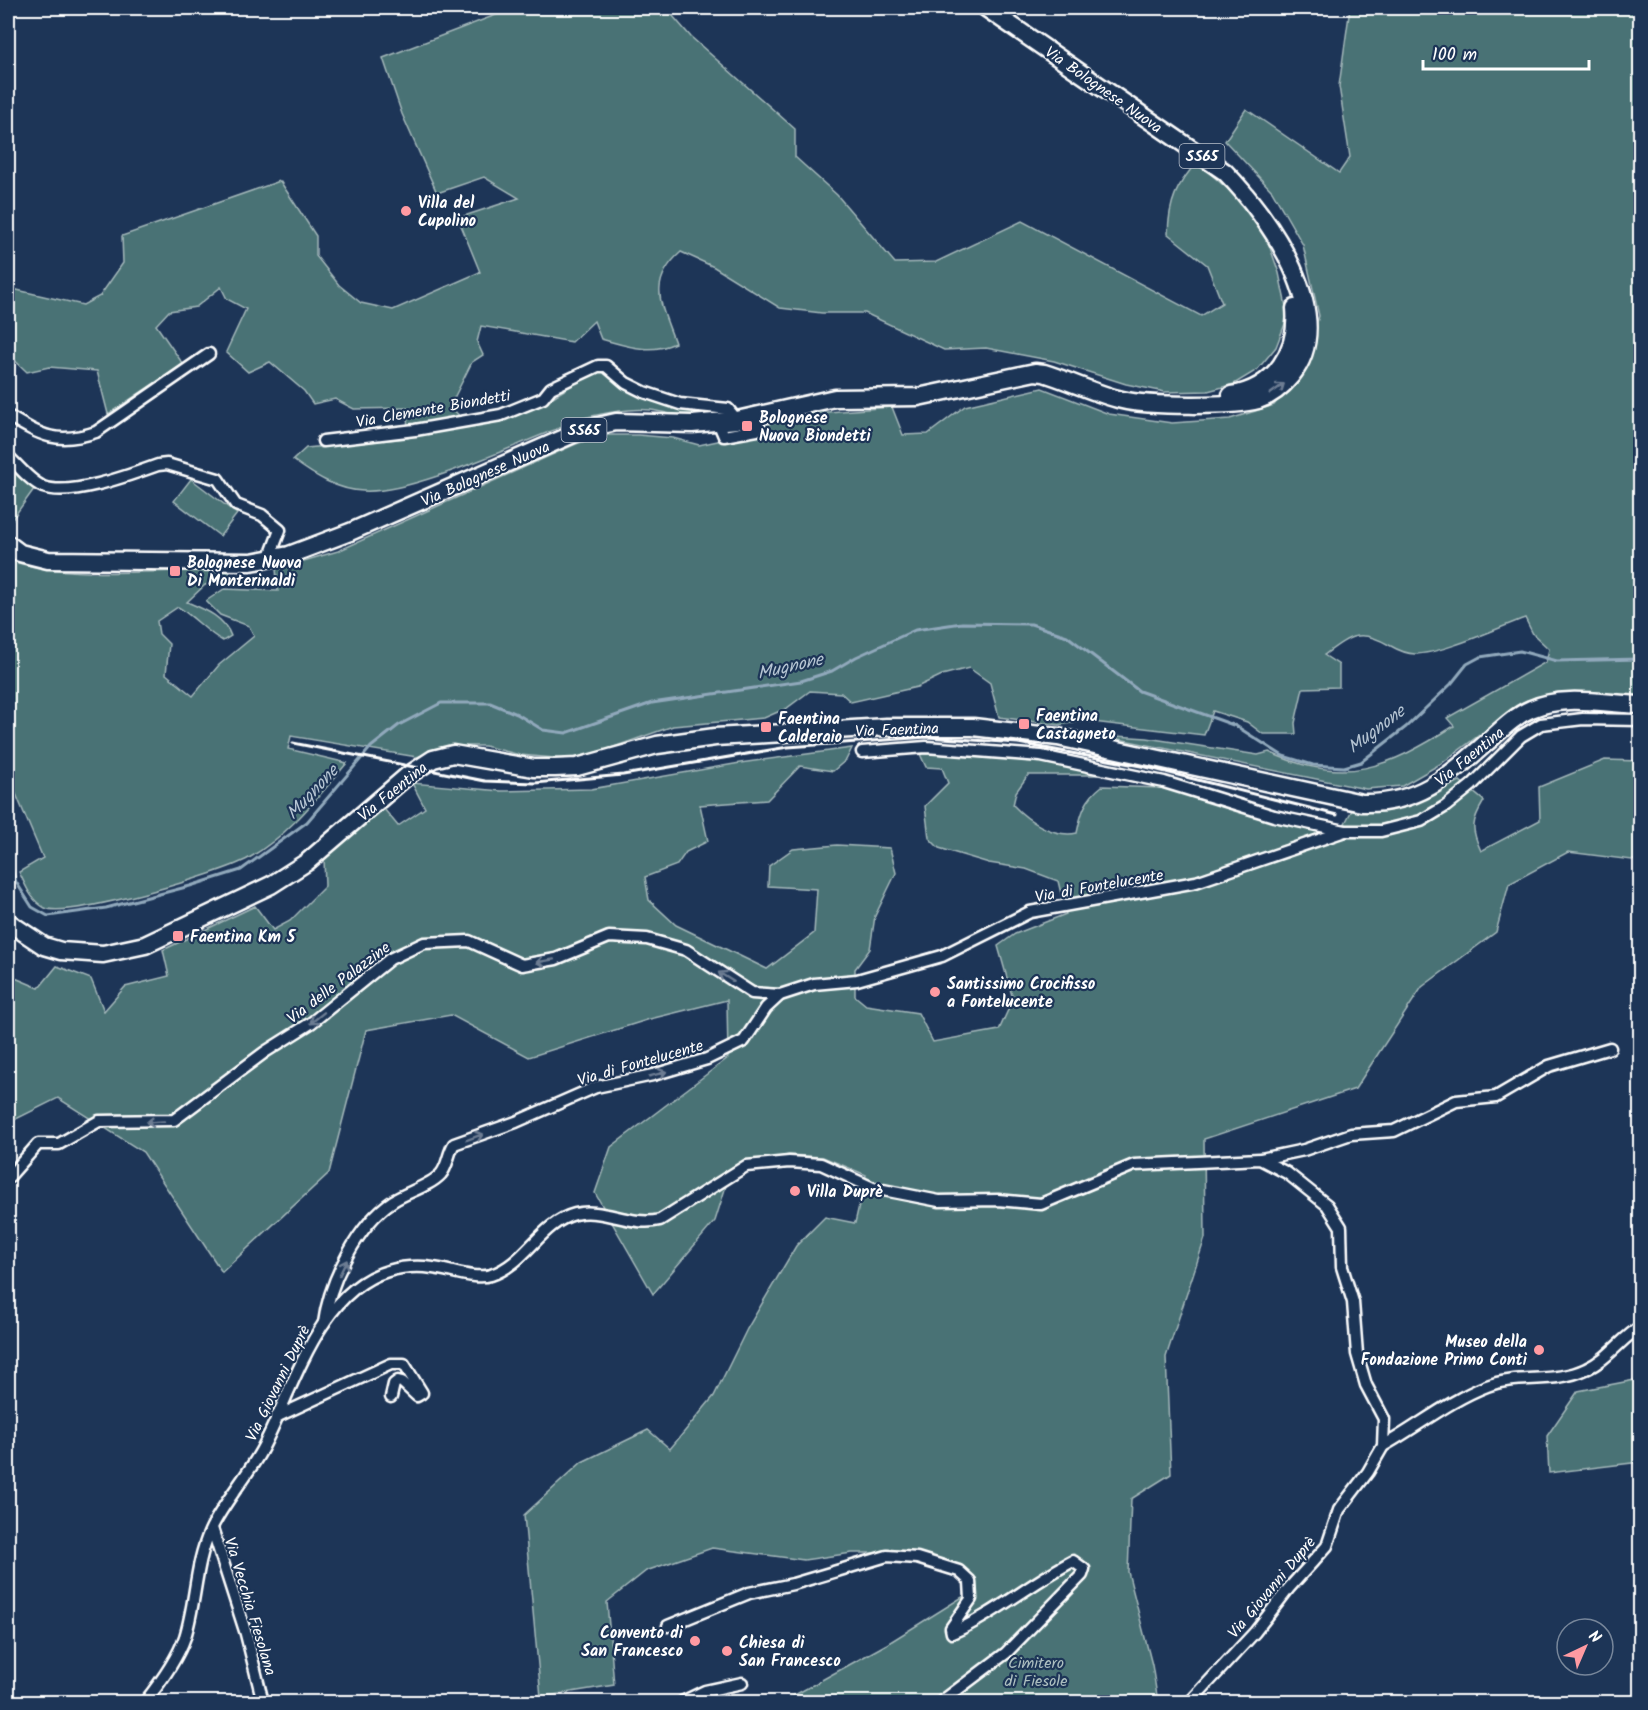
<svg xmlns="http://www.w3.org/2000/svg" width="1648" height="1710" font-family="Kalam,sans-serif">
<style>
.green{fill:#4a7275;stroke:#a4b8ba;stroke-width:1.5}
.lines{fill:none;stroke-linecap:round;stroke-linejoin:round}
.stream{stroke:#91a9bc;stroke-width:3}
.street-casing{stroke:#fff;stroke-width:15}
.primary-casing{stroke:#fff;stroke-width:21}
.street{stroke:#1d3557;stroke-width:10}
.primary{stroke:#1d3557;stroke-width:16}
.rail{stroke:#fff;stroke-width:3}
.oneway{stroke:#6c7c92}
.poi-dot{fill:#ff9aa2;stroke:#1d3557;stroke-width:2}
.labels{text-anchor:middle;stroke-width:4.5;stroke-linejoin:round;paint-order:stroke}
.shield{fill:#1d3557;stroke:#bbc2cd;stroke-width:1.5}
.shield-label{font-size:15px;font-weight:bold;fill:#fff}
.street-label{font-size:16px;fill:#fff;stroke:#1d3557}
.poi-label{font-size:16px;font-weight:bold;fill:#fff;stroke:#1d3557;text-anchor:start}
.park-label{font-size:16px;fill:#aec0c1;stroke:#1d3557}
.water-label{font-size:18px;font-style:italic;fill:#b6c5d3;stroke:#1d3557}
</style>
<rect width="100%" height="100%" fill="#1d3557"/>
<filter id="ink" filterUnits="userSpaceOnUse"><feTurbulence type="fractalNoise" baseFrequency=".0167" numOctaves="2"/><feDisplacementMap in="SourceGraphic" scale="12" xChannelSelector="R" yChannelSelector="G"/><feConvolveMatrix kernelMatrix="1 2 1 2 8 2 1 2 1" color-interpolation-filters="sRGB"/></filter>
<g filter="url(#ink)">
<g class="green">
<path d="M514 8H666L691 37 795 129V157L837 195 895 263 936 262 1022 221 1201 316 1222 303 1207 265 1168 234C1169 201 1176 186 1197 162L1239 199 1268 242 1279 273 1288 316 1276 347 1257 370 1234 384 1208 391 1165 392 1126 384 1054 361 986 348 944 350 865 313H822L780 308 714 267 681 252C646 283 662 306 675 343 650 355 627 346 601 339L594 321 572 342 481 326 477 342 483 355 472 362 450 406 469 426 509 418 540 405 598 369 607 371 622 382 721 412C700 427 674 413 651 410 633 408 609 412 592 416 577 419 563 427 549 432 503 450 410 494 363 491 337 490 313 475 293 460L306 448 408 438 407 408 354 409 335 399 313 404 304 391 270 362 248 372 226 352 246 309 227 299 221 287 196 307 169 311 156 325 183 364 108 414 97 371 49 367 27 372 8 354V288L83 305 100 296 123 263 122 236 280 181 316 236V256L339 285 361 303 393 310 480 272 458 218 519 198 484 177 437 193 402 114 383 58Z"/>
<path d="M1350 8H1640V700L1560 697 1522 703 1442 763 1402 786 1366 789 1099 735 1147 738 1258 755 1269 752C1344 787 1388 768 1454 726L1447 718 1546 662 1549 649 1533 634 1525 618C1497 628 1442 654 1415 654 1407 654 1396 649 1389 645 1359 628 1350 636 1324 655L1339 665V687L1303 688 1295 723 1296 734H1263L1247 722 1213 711 1204 735 1084 721 1059 725 999 717 990 683 969 668 942 675 917 687 851 702 841 693 810 691 787 708 764 718 673 726 594 754 566 759 520 755 485 746H449L417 757 291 736 288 749 347 763C317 798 290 834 249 858 224 873 68 919 45 908 31 901 26 886 19 872L43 858 8 775V558C41 581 185 570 230 569L229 580 205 585 187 602C206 610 224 617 231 636L223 641C206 632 195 617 178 607L157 621 159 634 169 644 166 674 193 696 219 665 254 636 249 626 220 615 206 601 224 589 278 591 276 569 338 551 576 444 604 435H638L673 438 699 445 755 433 772 422 815 413 892 407 903 435 928 434 965 406 1042 388 1109 414 1172 423 1230 419 1274 405 1302 370 1319 316 1303 245 1272 191 1225 141 1246 109 1339 173 1350 157 1339 86Z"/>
<path d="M8 464 34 489 8 525Z"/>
<path d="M191 479 237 514 220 536 174 501Z"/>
<path d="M852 748 846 760 833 771 800 766 767 800 700 805 708 841 686 852 677 865 645 877 649 900 676 925 767 969 814 933 817 889 768 886 769 866 793 849 837 845 890 848 896 873 875 916 870 949 855 969V996L866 1005 918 1013 933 1042 999 1030 1013 999 998 946 1015 934 1066 914 1058 881 1026 869 989 863 939 848 929 838 925 806 948 783 942 768 926 767 920 754H987L1098 768V775H1028L1016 792 1013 805C1028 821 1054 838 1077 833 1081 813 1085 799 1102 786L1162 788 1344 825 1352 810C1394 816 1424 800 1460 781L1484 801C1471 822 1471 829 1481 851L1540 820 1539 787 1605 760 1640 761V861L1568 852 1509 884 1496 932 1422 987 1355 1089 1204 1139 1205 1238 1166 1357 1171 1474 1131 1499 1128 1572 1152 1665 1158 1702H782L887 1644 977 1588 966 1570 911 1553H852L804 1560 712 1548 646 1571 607 1602 614 1685 541 1697 524 1515 582 1462 648 1430 670 1449 714 1396 747 1329 796 1246 825 1217 855 1223 866 1175 823 1157 789 1155 732 1167 715 1221 653 1294 595 1193 611 1147 728 1058 727 1000 650 1019 529 1057 451 1015 366 1030 329 1173 222 1272 143 1152 58 1098 8 1123V975L39 988 57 966 91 979 104 1011 125 987 169 976 163 950 255 906 273 930 290 921 325 886 324 858 380 804 398 826 425 808 412 783 501 791 591 789 740 763Z"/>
<path d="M1640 1379V1462L1549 1473 1547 1436 1578 1391Z"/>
</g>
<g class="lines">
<path class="stream" d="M8 857 16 882 32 907 48 916 106 908 190 886 241 870 307 822 371 747 399 725 441 703H490L517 714 543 730 566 733 652 703 801 681 832 671 856 657 915 630 962 623 1031 624 1067 636 1139 691 1236 726 1283 756 1313 765 1344 767 1361 762 1406 727 1451 684 1467 664 1480 657 1520 651 1557 661 1640 659"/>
<defs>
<g id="street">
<path d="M8 416C42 436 57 445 96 432L209 354"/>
<path d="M718 422 724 436 757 430 761 415"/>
<path d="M323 441 415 430 501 415 543 398 551 388 598 366H606L626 383 644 392 680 404 728 409 737 420"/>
<path d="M8 456C18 466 30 481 43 487 71 497 130 475 158 465L167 464 218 479 236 505 262 515 280 530 269 559"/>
<path d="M862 752 926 747 1041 756 1164 782 1274 816 1345 831H1381L1421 821 1446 806 1472 785 1521 736 1541 724 1583 719 1640 720"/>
<path d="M1261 1159 1304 1150 1351 1134 1394 1131 1456 1101 1496 1097 1549 1066 1610 1048"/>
<path d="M8 1178 38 1144H59L99 1121 174 1120 265 1052 311 1023 390 959 424 943 469 941 522 965 556 959 609 937 647 939 686 950 752 993 780 995"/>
<path d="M324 1323C329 1282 358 1224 393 1201 407 1192 430 1186 441 1174 448 1166 448 1153 454 1144L516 1122 596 1087 653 1075 707 1059 744 1041 766 1008 780 995 814 984 857 980 942 956 1030 912 1196 882 1345 831"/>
<path d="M276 1417 391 1364H404L422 1393 417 1396 402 1382 398 1381 394 1384 391 1397"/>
<path d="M1383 1446C1417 1427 1450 1400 1487 1386 1518 1374 1555 1384 1586 1369 1607 1360 1621 1339 1640 1327"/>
<path d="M212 1528 246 1634 263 1702"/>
<path d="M668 1626 749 1593 793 1584 887 1556 917 1558 959 1571 970 1581 971 1599 951 1628 952 1633C995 1614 1031 1583 1073 1561L1084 1569 1082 1575 1006 1653 941 1702"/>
<path d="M145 1702C160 1683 177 1660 185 1637 196 1602 195 1564 210 1531 223 1503 246 1478 261 1451 292 1394 317 1291 388 1271 402 1267 419 1266 433 1268 451 1270 473 1280 491 1275 526 1264 540 1223 575 1214 602 1207 631 1227 660 1220L746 1166 789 1162 821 1164 873 1188 939 1201 998 1200 1041 1204 1134 1165 1260 1159 1287 1173 1327 1205 1341 1227 1342 1267 1353 1302 1357 1354 1366 1385 1384 1419 1383 1446 1368 1472 1339 1510 1327 1546 1289 1588 1255 1632 1190 1702"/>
<path d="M682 1702 705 1691 742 1683"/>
</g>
<g id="primary">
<path d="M1231 395C1275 389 1299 350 1295 308"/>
<path d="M8 544 20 553 48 560 251 562 289 555 350 532 585 429 616 422 692 424 737 420 835 398 918 397 1035 372 1044 373C1070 381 1096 394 1122 400 1147 406 1233 407 1258 400 1271 396 1282 387 1291 376 1340 316 1268 216 1225 172L986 8"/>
<path d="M8 922 44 946 61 951 103 954 145 945 271 885 307 862 407 776 433 759 453 754 534 768H555L577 767 657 745 715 737 886 727H973L1058 737 1362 803C1421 805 1452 773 1494 736 1505 726 1517 715 1531 709 1563 694 1606 704 1640 705"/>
</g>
</defs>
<use href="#street" class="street-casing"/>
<use href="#primary" class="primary-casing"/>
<use href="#street" class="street"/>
<use href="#primary" class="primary"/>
<path class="rail" d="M293 743 485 781 535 783 623 775 788 747 927 737 1018 743 1146 767 1337 815"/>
</g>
<defs><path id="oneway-shaft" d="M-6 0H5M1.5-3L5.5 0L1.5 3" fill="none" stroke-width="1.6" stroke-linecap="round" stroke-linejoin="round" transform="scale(1.5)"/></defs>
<g class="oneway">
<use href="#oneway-shaft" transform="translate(1277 389) rotate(-36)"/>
<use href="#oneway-shaft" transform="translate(545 961) rotate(170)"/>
<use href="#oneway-shaft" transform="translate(726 977) rotate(-148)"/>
<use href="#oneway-shaft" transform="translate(317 1018) rotate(141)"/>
<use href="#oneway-shaft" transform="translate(658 1074) rotate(-15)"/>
<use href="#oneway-shaft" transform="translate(155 1122) rotate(176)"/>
<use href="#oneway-shaft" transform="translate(475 1137) rotate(-20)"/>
<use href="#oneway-shaft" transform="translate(343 1268) rotate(-64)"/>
</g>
</g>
<g class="poi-dot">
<circle cx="406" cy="211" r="6"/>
<rect x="741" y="420" width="12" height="12" rx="3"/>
<rect x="169" y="565" width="12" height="12" rx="3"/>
<rect x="1018" y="718" width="12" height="12" rx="3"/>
<rect x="760" y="721" width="12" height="12" rx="3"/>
<rect x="172" y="930" width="12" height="12" rx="3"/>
<circle cx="935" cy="992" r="6"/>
<circle cx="795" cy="1191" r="6"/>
<circle cx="1539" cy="1350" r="6"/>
<circle cx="695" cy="1641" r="6"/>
<circle cx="727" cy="1651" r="6"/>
</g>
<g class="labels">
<g class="shield">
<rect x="1179.5" y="144" width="45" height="24" rx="4.5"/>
<rect x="561.5" y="418" width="45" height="24" rx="4.5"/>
</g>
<g class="shield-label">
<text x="1202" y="161">SS65</text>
<text x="584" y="435">SS65</text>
</g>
<g class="street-label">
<text transform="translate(1104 89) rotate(35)" y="6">Via Bolognese Nuova</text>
<text transform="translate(433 408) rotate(-10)" y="6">Via Clemente Biondetti</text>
<text transform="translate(485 473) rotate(-24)" y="6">Via Bolognese Nuova</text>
<text transform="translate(897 729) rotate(-2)" y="6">Via Faentina</text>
<text transform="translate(1469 756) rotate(-39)" y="6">Via Faentina</text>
<text transform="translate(392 791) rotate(-39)" y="6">Via Faentina</text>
<text transform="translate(1099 885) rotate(-10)" y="6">Via di Fontelucente</text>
<text transform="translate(338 982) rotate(-37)" y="6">Via delle Palazzine</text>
<text transform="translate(640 1062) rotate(-16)" y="6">Via di Fontelucente</text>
<text transform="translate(277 1383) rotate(-64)" y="6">Via Giovanni Duprè</text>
<text transform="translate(1271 1587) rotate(-50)" y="6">Via Giovanni Duprè</text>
<text transform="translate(251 1606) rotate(73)" y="6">Via Vecchia Fiesolana</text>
</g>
<g class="poi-label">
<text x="418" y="208">Villa del<tspan x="418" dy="18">Cupolino</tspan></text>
<text x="759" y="423">Bolognese<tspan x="759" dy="18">Nuova Biondetti</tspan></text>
<text x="187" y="568">Bolognese Nuova<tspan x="187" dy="18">Di Monterinaldi</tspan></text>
<text x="1036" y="721">Faentina<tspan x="1036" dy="18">Castagneto</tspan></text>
<text x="778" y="724">Faentina<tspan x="778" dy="18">Calderaio</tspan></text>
<text x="190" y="942">Faentina Km 5</text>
<text x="947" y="989">Santissimo Crocifisso<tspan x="947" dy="18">a Fontelucente</tspan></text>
<text x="807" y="1197">Villa Duprè</text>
<text x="1527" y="1347" text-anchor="end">Museo della<tspan x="1527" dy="18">Fondazione Primo Conti</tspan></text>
<text x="683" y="1638" text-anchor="end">Convento di<tspan x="683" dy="18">San Francesco</tspan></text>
<text x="739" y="1648">Chiesa di<tspan x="739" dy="18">San Francesco</tspan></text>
</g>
<g class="park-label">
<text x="1036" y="1668">Cimitero<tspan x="1036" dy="18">di Fiesole</tspan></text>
</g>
<g class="water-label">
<text transform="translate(790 666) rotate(-13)" y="6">Mugnone</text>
<text transform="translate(1376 729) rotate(-37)" y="6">Mugnone</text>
<text transform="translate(312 792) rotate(-47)" y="6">Mugnone</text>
</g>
</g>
<rect width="1648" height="1710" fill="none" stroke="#1d3557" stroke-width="30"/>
<rect x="15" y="15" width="1618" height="1680" fill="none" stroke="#fff" stroke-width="2" filter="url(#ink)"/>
<g transform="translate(1585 1647) rotate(44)"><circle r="28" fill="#1d3557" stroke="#77869a" stroke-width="1.5"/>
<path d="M0-4.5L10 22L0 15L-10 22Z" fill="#ff9aa2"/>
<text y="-9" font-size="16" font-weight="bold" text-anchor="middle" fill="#ffffff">N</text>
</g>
<path d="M1423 60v9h166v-9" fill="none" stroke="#ffffff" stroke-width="3"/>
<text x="1432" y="60" font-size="18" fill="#ffffff" stroke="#1d3557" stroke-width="4.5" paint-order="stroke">100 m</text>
</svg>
